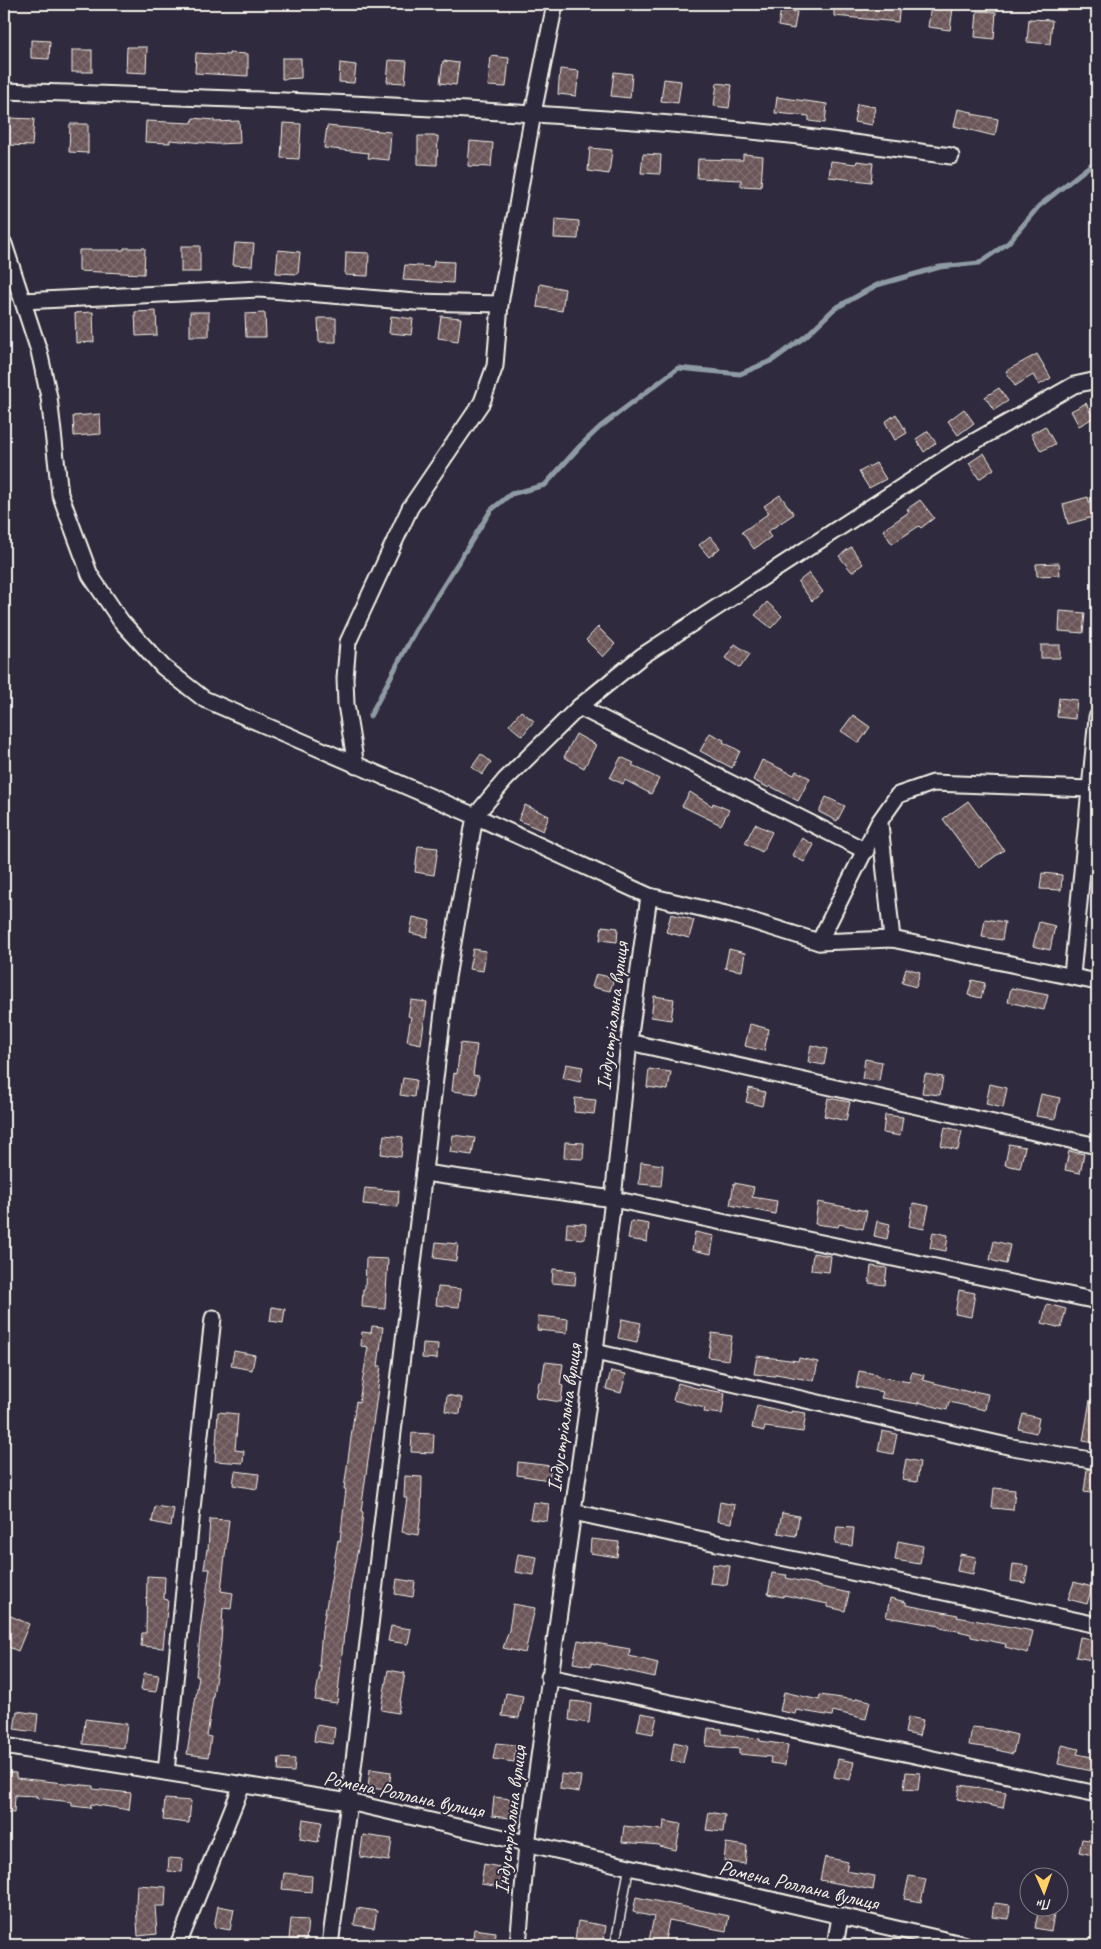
<svg xmlns="http://www.w3.org/2000/svg" width="1101" height="1949" font-family="Caveat,sans-serif">
<style>
.lines{fill:none;stroke-linecap:round;stroke-linejoin:round}
.stream{stroke:#8f9ba4;stroke-width:5}
.building{fill:url(#building-cross-hatch);stroke:#f4f1e8}
.lane-casing{stroke:#f4f1e8;stroke-width:11}
.street-casing{stroke:#f4f1e8;stroke-width:19}
.lane{stroke:#2f2a3d;stroke-width:8}
.street{stroke:#2f2a3d;stroke-width:15}
.labels{text-anchor:middle;stroke-width:4;stroke-linejoin:round;paint-order:stroke}
.street-label{font-size:21px;fill:#f4f1e8;stroke:#2f2a3d}
</style>
<defs>
<pattern id="building-cross-hatch" width="8" height="8" patternUnits="userSpaceOnUse" patternTransform="scale(1.25)"><rect width="8" height="8" fill="#6a5558"/><path d="M0 0l8 8M0 8l8-8" fill="none" stroke="#806e70"/></pattern>
</defs>
<rect width="100%" height="100%" fill="#2f2a3d"/>
<filter id="ink" filterUnits="userSpaceOnUse"><feTurbulence type="fractalNoise" baseFrequency=".02" numOctaves="2"/><feDisplacementMap in="SourceGraphic" scale="10" xChannelSelector="R" yChannelSelector="G"/><feConvolveMatrix kernelMatrix="1 2 1 2 8 2 1 2 1" color-interpolation-filters="sRGB"/></filter>
<g filter="url(#ink)">
<g class="lines">
<path class="stream" d="M370 716 415 631 491 510 511 494 545 485 580 446 600 427 678 368 740 374 773 360 806 336 834 309 877 285 940 267 979 263 1008 243 1039 206 1097 160"/>
</g>
<g class="building">
<path d="M834 4H900L898 22 834 16Z"/>
<path d="M931 5 953 8 950 30 928 27Z"/>
<path d="M781 9 797 12 794 29 778 26Z"/>
<path d="M977 11 996 12 994 39 975 37Z"/>
<path d="M1029 19 1052 20 1050 44 1027 42Z"/>
<path d="M31 40 50 41 49 59 31 58Z"/>
<path d="M127 47H147L146 73 126 72Z"/>
<rect x="72" y="50" width="20" height="22"/>
<path d="M196 53 229 55V53L248 54V76L195 73Z"/>
<path d="M491 56 509 58 506 87 488 86Z"/>
<path d="M282 58H301V78L282 79Z"/>
<path d="M389 60 407 61 405 83 387 82Z"/>
<path d="M443 61 459 63 456 85 440 83Z"/>
<path d="M340 63 356 65 354 83 339 82Z"/>
<path d="M560 69 579 71 576 96 558 94Z"/>
<path d="M614 72 632 74 630 98 611 96Z"/>
<path d="M664 79 681 81 678 103 661 101Z"/>
<path d="M717 83 732 85 729 108 714 106Z"/>
<path d="M777 97 827 104 825 123 809 121V116L775 113Z"/>
<path d="M857 104 875 107 872 125 854 122Z"/>
<path d="M958 109 972 112V114L998 119 995 136 954 126Z"/>
<path d="M9 118 34 119 32 146 8 145Z"/>
<path d="M193 118 214 120V122L239 121 240 143 216 144 170 140V143L145 142 146 121 192 123Z"/>
<path d="M283 123 301 124 299 159 281 158Z"/>
<path d="M70 124H88V153L69 152Z"/>
<path d="M327 126 391 132 389 160 368 158 369 153 324 148Z"/>
<path d="M418 136H438L437 165 418 164Z"/>
<path d="M470 141 493 143 491 167 468 166Z"/>
<path d="M590 148 612 150 609 174 588 171Z"/>
<path d="M643 154 661 155 660 174 641 173Z"/>
<path d="M743 154 763 156 761 187 741 186V180L697 178 698 159 743 160Z"/>
<path d="M831 161 856 164 857 161 873 163 871 182 829 177Z"/>
<path d="M555 219 579 221 578 239 554 238Z"/>
<path d="M235 243 254 244 252 266 233 265Z"/>
<rect x="181" y="246" width="19" height="26"/>
<path d="M124 248H145L144 274 79 271V250H124Z"/>
<path d="M278 250 300 252 298 274 276 273Z"/>
<path d="M346 252 369 253 368 276 345 275Z"/>
<path d="M434 261 454 262 453 283 403 280 405 265 433 267Z"/>
<path d="M540 284 565 289 562 311 537 307Z"/>
<path d="M156 311 157 335 136 336 135 312Z"/>
<path d="M93 312 94 342 76 343 75 313Z"/>
<rect x="190" y="312" width="19" height="24"/>
<path d="M265 313 266 337H246L245 314Z"/>
<path d="M391 316 413 319 411 335 389 333Z"/>
<path d="M441 316 461 318 458 341 438 338Z"/>
<path d="M318 318H336V342H319Z"/>
<path d="M1037 354 1051 378 1039 385 1033 375 1015 386 1006 371Z"/>
<path d="M999 388 1008 401 994 410 985 397Z"/>
<path d="M1086 403 1093 418 1079 426 1071 411Z"/>
<path d="M964 409 974 423 958 435 948 421Z"/>
<path d="M100 414 101 434 74 436 73 416Z"/>
<path d="M896 414 907 433 895 440 885 422Z"/>
<path d="M1045 426 1055 444 1041 451 1031 434Z"/>
<path d="M928 431 936 443 924 452 916 439Z"/>
<path d="M984 453 994 469 979 479 969 463Z"/>
<path d="M876 463 886 479 869 488 859 472Z"/>
<path d="M780 495 794 514 767 532 771 537 754 549 742 532 769 513 764 506Z"/>
<path d="M1088 497 1093 517 1068 524 1063 504Z"/>
<path d="M920 500 934 518 921 528 919 526 892 544 883 530 909 512 907 509Z"/>
<path d="M710 536 720 548 709 557 699 545Z"/>
<path d="M851 547 863 564 852 572 839 556Z"/>
<path d="M1059 563 1060 575 1037 576 1036 564Z"/>
<path d="M809 573 823 592 812 601 798 582Z"/>
<path d="M767 602 782 616 771 628 755 615Z"/>
<path d="M1060 611 1085 613 1083 633 1059 631Z"/>
<path d="M598 627 615 644 603 657 586 640Z"/>
<path d="M735 644 750 654 740 668 725 658Z"/>
<rect x="1041" y="645" width="19" height="13"/>
<path d="M1059 698 1077 700 1075 719 1057 717Z"/>
<path d="M521 711 534 721 522 736 509 725Z"/>
<path d="M853 715 870 727 859 743 841 731Z"/>
<path d="M710 733 724 740 723 742 740 751 732 768 700 751Z"/>
<path d="M576 734 596 745 584 768 564 757Z"/>
<path d="M481 754 491 762 482 775 472 767Z"/>
<path d="M621 757 634 763 632 765 659 779 651 794 625 780 623 784 610 778Z"/>
<path d="M762 760 794 775 796 771 810 778 798 801 770 786 769 788 753 780Z"/>
<path d="M690 792 712 806 713 803 729 810 721 825 682 806Z"/>
<path d="M826 797 845 806 837 821 819 812Z"/>
<path d="M968 801 1004 850 979 868 943 819Z"/>
<path d="M525 805 549 816 543 831 518 820Z"/>
<path d="M755 824 772 832 762 852 745 843Z"/>
<path d="M802 838 814 845 804 862 792 855Z"/>
<path d="M418 846 438 848 434 875 415 872Z"/>
<path d="M1042 873 1062 875 1061 890 1040 889Z"/>
<path d="M671 914 694 920 689 938 666 932Z"/>
<path d="M413 917 430 921 427 937 410 933Z"/>
<path d="M985 919 1005 922 1002 940 982 937Z"/>
<path d="M1039 922 1055 926 1050 950 1033 946Z"/>
<path d="M602 926 618 928 617 942 600 940Z"/>
<path d="M473 949 486 951 483 971 469 969Z"/>
<path d="M729 949 745 953 742 971 725 968Z"/>
<path d="M906 968 920 972 916 987 902 983Z"/>
<path d="M596 974 614 978 610 991 592 987Z"/>
<path d="M972 980 985 983 981 998 968 995Z"/>
<path d="M1011 988 1048 995 1044 1010 1008 1002Z"/>
<path d="M654 996 674 999 671 1020 651 1017Z"/>
<path d="M411 1000 427 1002 421 1044 407 1041 411 1017 408 1016Z"/>
<path d="M750 1024 769 1029 764 1051 745 1046Z"/>
<path d="M460 1043 477 1045 473 1075 479 1076 477 1094 452 1091 454 1073 457 1074Z"/>
<path d="M811 1045 827 1049 824 1065 808 1062Z"/>
<path d="M865 1059 882 1062 879 1081 862 1079Z"/>
<path d="M566 1064 583 1067 580 1082 563 1078Z"/>
<path d="M649 1069 671 1072 668 1090 647 1087Z"/>
<path d="M925 1074 943 1077 940 1095 922 1093Z"/>
<path d="M403 1078 416 1080 414 1097 400 1095Z"/>
<path d="M990 1084 1007 1088 1003 1108 986 1104Z"/>
<path d="M749 1088 765 1092 762 1106 746 1102Z"/>
<path d="M1041 1094 1060 1098 1055 1119 1036 1116Z"/>
<path d="M575 1098 596 1100 594 1114 574 1112Z"/>
<path d="M828 1098 850 1102 846 1121 824 1116Z"/>
<path d="M885 1115 903 1117 900 1136 883 1133Z"/>
<path d="M945 1127 962 1131 958 1150 941 1146Z"/>
<path d="M384 1135 403 1137 401 1157 381 1154Z"/>
<path d="M453 1135 475 1138 472 1155 450 1152Z"/>
<path d="M565 1142 584 1143 583 1159 564 1158Z"/>
<path d="M1009 1144 1025 1147 1020 1168 1005 1165Z"/>
<path d="M1069 1151 1084 1154 1080 1173 1065 1170Z"/>
<path d="M641 1162 663 1165 661 1186 639 1184Z"/>
<path d="M734 1183 754 1187 752 1197 777 1201 775 1214 730 1205Z"/>
<path d="M365 1188 399 1191 398 1207 363 1204Z"/>
<path d="M818 1202 867 1211 863 1229 839 1224 838 1227 815 1224Z"/>
<path d="M913 1203 929 1206 924 1229 909 1226Z"/>
<path d="M631 1221 649 1224 647 1242 628 1239Z"/>
<path d="M877 1221 890 1224 887 1239 874 1236Z"/>
<path d="M567 1223 586 1224 585 1239 566 1238Z"/>
<path d="M695 1232 714 1236 711 1254 692 1250Z"/>
<path d="M933 1232 948 1235 946 1251 930 1248Z"/>
<path d="M994 1241 1010 1245 1006 1264 990 1260Z"/>
<path d="M436 1242 458 1244 456 1261 434 1258Z"/>
<path d="M813 1253 831 1256 829 1272 811 1270Z"/>
<path d="M366 1258 388 1259 385 1309 362 1307 363 1289H365Z"/>
<path d="M871 1266 887 1268 885 1285 869 1283Z"/>
<path d="M553 1269 576 1271 575 1285 552 1283Z"/>
<path d="M438 1287 461 1289 459 1307 436 1305Z"/>
<path d="M959 1290 975 1293 971 1317 955 1314Z"/>
<path d="M1047 1304 1066 1309 1061 1328 1042 1323Z"/>
<path d="M272 1307 285 1309 283 1323 270 1321Z"/>
<path d="M538 1316 568 1319 567 1333 537 1330Z"/>
<path d="M622 1319 641 1323 637 1342 618 1338Z"/>
<path d="M372 1326 383 1327 378 1366H381L361 1511 363 1512 361 1533 351 1584 345 1633H344L337 1703 315 1700 321 1666H319L322 1630 338 1540 340 1541 346 1489H344L356 1401 359 1402 368 1347 361 1346 362 1332 371 1333Z"/>
<path d="M712 1333 732 1336 728 1360 708 1357Z"/>
<path d="M423 1343 438 1344 437 1359 422 1358Z"/>
<path d="M234 1351 255 1355 252 1370 231 1366Z"/>
<path d="M757 1356 798 1361 799 1358 818 1362 814 1381 776 1374 775 1376 754 1374Z"/>
<path d="M545 1362 563 1364 560 1385 563 1386 561 1402 536 1398 539 1382H542Z"/>
<path d="M611 1371 626 1374 621 1393 606 1389Z"/>
<path d="M859 1371 876 1374V1376L909 1382 912 1372 924 1375 923 1380 973 1393V1391L988 1394 985 1410 949 1402 947 1410 918 1402V1404L881 1398 883 1392 856 1387Z"/>
<path d="M678 1383 696 1388 725 1393 722 1414 704 1412 705 1408 673 1400Z"/>
<path d="M447 1395 462 1398 460 1414 445 1411Z"/>
<path d="M1090 1400H1097L1096 1443 1083 1441Z"/>
<path d="M757 1405 791 1413V1411L806 1413 803 1432 765 1427 764 1431 752 1428Z"/>
<path d="M218 1412 238 1414 235 1450 244 1451 243 1463 215 1461Z"/>
<path d="M1023 1414 1039 1418 1036 1433 1019 1429Z"/>
<path d="M882 1431 897 1434 893 1454 878 1451Z"/>
<path d="M412 1433 434 1434 433 1453 411 1452Z"/>
<path d="M906 1459 920 1462 917 1482 902 1480Z"/>
<path d="M518 1462 551 1466 549 1480 517 1475Z"/>
<path d="M1087 1469 1097 1470V1494L1084 1492Z"/>
<path d="M235 1471 259 1474 257 1489 233 1485Z"/>
<path d="M405 1476 422 1477 421 1515 418 1535 402 1532 407 1498H404Z"/>
<path d="M994 1488 1015 1490 1013 1510 992 1508Z"/>
<path d="M533 1502 549 1504 547 1521 530 1519Z"/>
<path d="M720 1502 735 1505 732 1523 717 1521Z"/>
<path d="M155 1506 174 1509 171 1526 152 1522Z"/>
<path d="M782 1513 799 1516 796 1536 778 1533Z"/>
<path d="M210 1519 229 1520 221 1591 233 1593 231 1609 223 1608 221 1642 207 1736 211 1737 208 1757 187 1754 199 1676H196L201 1627 210 1569H204L207 1549 208 1550Z"/>
<path d="M837 1527 854 1528 852 1546 835 1544Z"/>
<path d="M591 1539 619 1542 617 1557 590 1553Z"/>
<path d="M898 1541 923 1546 920 1564 895 1560Z"/>
<path d="M518 1554 537 1557 534 1575 515 1572Z"/>
<path d="M960 1554 976 1557 973 1574 957 1571Z"/>
<path d="M713 1564 730 1566 727 1585 710 1583Z"/>
<path d="M1013 1564 1028 1566 1025 1583 1011 1581Z"/>
<path d="M772 1573 787 1575 786 1578 817 1585V1586L849 1593 845 1611 828 1607V1604L784 1595 783 1597 768 1594Z"/>
<path d="M147 1576 165 1577 164 1599 168 1600 163 1648 141 1646 142 1633H146Z"/>
<path d="M397 1579 415 1582 413 1597 395 1594Z"/>
<path d="M1074 1582 1092 1587 1087 1604 1068 1599Z"/>
<path d="M890 1598 906 1602V1605L958 1615 957 1617 1033 1631 1028 1653 1005 1647 1006 1644 971 1637V1634L940 1627V1626L886 1617Z"/>
<path d="M513 1604 535 1608 525 1653 503 1648 509 1630Z"/>
<path d="M4 1613 29 1624 18 1651 4 1645Z"/>
<path d="M391 1626 411 1629 408 1644 388 1641Z"/>
<path d="M1080 1637 1097 1640V1661L1076 1657Z"/>
<path d="M578 1640 630 1649 629 1656 658 1663 655 1677 591 1663V1666L573 1663Z"/>
<path d="M388 1670 405 1673 398 1713 381 1710Z"/>
<path d="M144 1673 159 1675 156 1692 141 1690Z"/>
<path d="M784 1692 819 1700 820 1695 856 1700 857 1698 870 1701 866 1719 833 1711 832 1716 796 1710 795 1714 780 1711Z"/>
<path d="M506 1693 523 1696 519 1718 502 1716Z"/>
<path d="M571 1701 591 1703 589 1723 569 1720Z"/>
<path d="M17 1711 38 1714 36 1732 14 1729Z"/>
<path d="M641 1713 657 1716 653 1734 637 1731Z"/>
<path d="M908 1717 923 1720 919 1736 905 1733Z"/>
<path d="M85 1719 127 1724 124 1748 83 1744Z"/>
<path d="M316 1725 335 1728 333 1744 314 1741Z"/>
<path d="M972 1727 992 1729 1017 1735 1013 1754 997 1750 998 1749 969 1745Z"/>
<path d="M708 1728 722 1729V1734L760 1739V1741L788 1745 785 1765 770 1763 771 1757 739 1754V1749L706 1746Z"/>
<path d="M674 1742 687 1745 683 1763 671 1761Z"/>
<path d="M496 1743 516 1745 514 1762 493 1759Z"/>
<path d="M1062 1745 1079 1749 1077 1754 1097 1758V1772L1058 1764Z"/>
<path d="M279 1758 295 1759 294 1772 278 1771Z"/>
<path d="M838 1759 854 1762 850 1780 834 1777Z"/>
<path d="M370 1769 391 1772 389 1790 368 1788Z"/>
<path d="M4 1772 16 1773V1778L93 1786V1789L131 1793 129 1810 91 1804 90 1808 72 1806V1802L36 1798 37 1796 15 1795 14 1813 4 1812Z"/>
<path d="M906 1772 920 1773 918 1790 904 1789Z"/>
<path d="M561 1774 581 1776 579 1792 560 1789Z"/>
<path d="M960 1785 1006 1792 1003 1808 957 1799Z"/>
<path d="M494 1797 512 1799 510 1818 492 1816Z"/>
<path d="M165 1799 191 1801 189 1823 163 1820Z"/>
<path d="M709 1812 725 1815 723 1832 706 1830Z"/>
<path d="M303 1819 322 1822 318 1842 300 1839Z"/>
<path d="M664 1821 681 1824 676 1850 659 1846 660 1845 622 1842 624 1826 663 1830Z"/>
<path d="M363 1835 392 1839 389 1861 360 1857Z"/>
<path d="M1082 1839 1095 1841 1092 1855 1079 1852Z"/>
<path d="M726 1843 747 1846 745 1864 724 1861Z"/>
<path d="M825 1857 848 1862 846 1871 875 1876 873 1890 820 1880Z"/>
<path d="M169 1858 183 1859 182 1872 168 1871Z"/>
<path d="M484 1864 505 1868 502 1887 481 1884Z"/>
<path d="M284 1873 312 1876 311 1892 282 1889Z"/>
<path d="M909 1876 926 1879 921 1902 904 1899Z"/>
<path d="M137 1885 166 1887 165 1906H155L157 1934 138 1936 136 1905Z"/>
<path d="M636 1897 729 1916 726 1931 669 1920 664 1945H648L654 1917 633 1912Z"/>
<path d="M994 1903 1010 1905 1009 1919 992 1917Z"/>
<path d="M218 1906 234 1909 230 1930 214 1927Z"/>
<path d="M357 1908 377 1911 374 1928 354 1925Z"/>
<path d="M1038 1913 1054 1915 1051 1931 1035 1928Z"/>
<path d="M291 1919 308 1920 306 1940 289 1939Z"/>
<path d="M578 1921 606 1926 603 1945H574Z"/>
<path d="M474 1929 496 1932 495 1945H472Z"/>
</g>
<g class="lines">
<defs>
<path id="lane" d="M615 1945 629 1868"/>
<g id="street">
<path d="M4 91C256 99 510 108 761 132 825 138 888 148 951 156"/>
<path d="M4 244 39 351 49 397 60 494 90 575 121 621 163 667 204 699 475 816 649 896 739 917 819 942 892 939 1097 982"/>
<path d="M23 301 259 289 416 302 500 304"/>
<path d="M579 707 866 851"/>
<path d="M356 766 346 704 345 678 348 642 410 508 482 402 495 366 500 304 533 113 555 4"/>
<path d="M880 824 892 939"/>
<path d="M819 942 879 822 898 795 933 783 1090 789"/>
<path d="M1072 975 1097 717"/>
<path d="M629 1042 1097 1146"/>
<path d="M424 1173 613 1199 1097 1301"/>
<path d="M595 1352 1012 1447 1097 1461"/>
<path d="M573 1512 1097 1625"/>
<path d="M549 1677 1097 1794"/>
<path d="M4 1746 349 1802 966 1945"/>
<path d="M166 1772 195 1479 213 1318"/>
<path d="M178 1945 242 1785"/>
<path d="M330 1945 349 1802 447 978 475 816 505 780 579 707 642 656 954 453 1074 385 1097 380"/>
<path d="M518 1945 527 1844 595 1352 613 1199 629 1042 649 896"/>
<path d="M835 1945 840 1917"/>
</g>
</defs>
<use href="#lane" class="lane-casing"/>
<use href="#street" class="street-casing"/>
<use href="#lane" class="lane"/>
<use href="#street" class="street"/>
</g>
</g>
<g class="labels">
<g class="street-label">
<text transform="translate(612 1016) rotate(-83)" y="7">Індустріальна вулиця</text>
<text transform="translate(564 1418) rotate(-82)" y="7">Індустріальна вулиця</text>
<text transform="translate(404 1794) rotate(12)" y="7">Ромена Роллана вулиця</text>
<text transform="translate(510 1820) rotate(-83)" y="7">Індустріальна вулиця</text>
<text transform="translate(799 1885) rotate(13)" y="7">Ромена Роллана вулиця</text>
</g>
</g>
<rect width="1101" height="1949" fill="none" stroke="#2f2a3d" stroke-width="20"/>
<rect x="10" y="10" width="1081" height="1929" fill="none" stroke="#f4f1e8" stroke-width="2" filter="url(#ink)"/>
<g transform="translate(1044 1892) rotate(178)"><circle r="24" fill="#2f2a3d" stroke="#7e7a81"/>
<path d="M0-4L9 19L0 12L-9 19Z" fill="#ffd166"/>
<text y="-8" font-size="14" font-weight="bold" text-anchor="middle" fill="#f4f1e8">Пн</text>
</g>
</svg>
